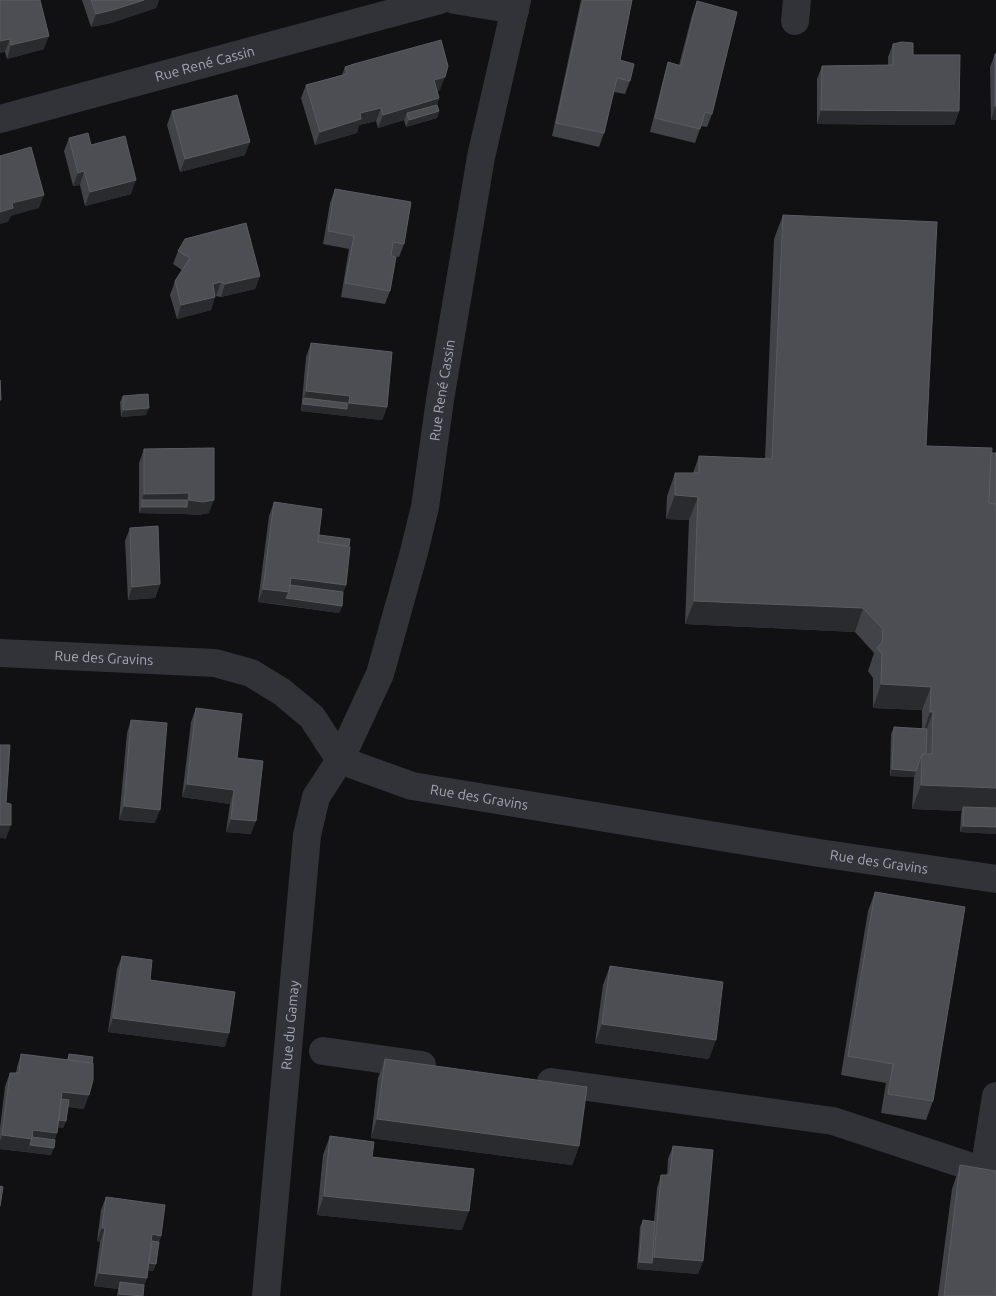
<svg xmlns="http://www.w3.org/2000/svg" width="996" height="1296" font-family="Ubuntu,sans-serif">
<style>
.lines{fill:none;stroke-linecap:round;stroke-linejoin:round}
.minor{stroke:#323338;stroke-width:28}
.wall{fill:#424348}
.shaded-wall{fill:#2a2b2e}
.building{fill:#4d4e54;stroke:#5a5c63}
.labels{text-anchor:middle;stroke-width:4;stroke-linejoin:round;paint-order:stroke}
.street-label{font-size:14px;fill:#a2a7b4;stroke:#0c0c0e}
</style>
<rect width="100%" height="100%" fill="#111113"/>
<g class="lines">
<g class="minor">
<path d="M455 0 515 10"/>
<path d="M795 21 797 0"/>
<path id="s1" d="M0 119 440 0"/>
<path id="s2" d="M0 653 215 663 251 673 282 692 312 717 340 760 412 786 819 853 996 879"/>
<path d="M323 1051 422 1065"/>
<path d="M551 1082 833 1121 984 1171 996 1173"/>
<path d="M984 1171 996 1096"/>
<path id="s3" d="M266 1296 307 835 316 797 340 760 380 674 414 552 425 507 440 400 481 157 517 0"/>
</g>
</g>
<g class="wall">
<path d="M0 0 44 49 7 59 5 52Z"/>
<path d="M82 0H159L156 8 111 23 91 27Z"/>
<path d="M581 0H632L620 60 630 81 625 94 614 92 604 133 599 147 552 136Z"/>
<path d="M697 1 712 114 707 127 701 126 695 143 650 132 664 76 668 62 679 65 692 15Z"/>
<path d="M893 44 913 55 959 111 954 125 817 124V79L822 66 888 65V57Z"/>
<path d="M995 54 996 120H991L990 67Z"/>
<path d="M345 67 440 90 437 91 439 98 437 105 439 111 437 118 406 127 404 120 378 128 376 121 359 125 357 133 315 145 301 98 306 85 342 75Z"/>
<path d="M172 111 245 155 180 172 167 125Z"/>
<path d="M69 138 91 145 131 194 85 206 80 185 73 186 64 151Z"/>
<path d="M335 189 404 244 399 257 391 256 390 291 385 304 341 297 349 249 323 244 330 203Z"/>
<path d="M783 215 926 446 996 834 960 832 961 814 962 811 912 809 914 777 890 776 891 734 894 727 922 729V710L873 708V678L868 671 874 653 855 632 685 624 689 520 666 519 667 496 675 473H693L699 456 765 459 774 239Z"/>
<path d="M178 251 260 276 255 289 221 297 215 296 211 310 177 319 170 295 175 281 182 270 173 264Z"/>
<path d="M311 343 387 407 382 420 301 411 306 357Z"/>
<path d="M123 396 146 415 121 417 120 402Z"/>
<path d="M144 449 209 513 198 515 184 514 139 513V463Z"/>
<path d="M274 502 319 535 349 546 346 585 343 592 342 606 339 613 258 602 269 516Z"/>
<path d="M130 528 160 584 155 598 128 600 125 541Z"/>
<path d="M196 708 237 758 251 834 226 832 230 804 182 797 191 722Z"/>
<path d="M131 720 155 823 119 820 127 733Z"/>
<path d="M875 892 933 1101 926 1120 881 1113 886 1083 841 1075 868 911Z"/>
<path d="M122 956 150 980 225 1047 108 1032 117 969Z"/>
<path d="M610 966 709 1059 595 1043 603 985Z"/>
<path d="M21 1054 67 1060 69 1054 84 1109 68 1107 66 1121 63 1128 58 1127 51 1155 0 1149V1128L5 1086 10 1073H16L17 1067Z"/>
<path d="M385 1059 579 1146 572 1165 371 1138 378 1078Z"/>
<path d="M330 1136 372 1157 462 1230 317 1215 323 1155Z"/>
<path d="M673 1146 703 1261 698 1274 637 1269 640 1227 643 1220 654 1221 657 1188 661 1175H667L668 1159Z"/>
<path d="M960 1165 996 1296H938L952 1189Z"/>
<path d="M106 1197 161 1236 159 1242 156 1264 153 1271 148 1270 147 1278 144 1285 143 1296H117L118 1289 94 1286 100 1242 97 1241 101 1210Z"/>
</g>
<g class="shaded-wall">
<path d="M144 0H159L156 8 111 23 91 27 96 14Z"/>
<path d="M49 36 44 49 7 59 11 45Z"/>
<path d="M10 39 5 52 0 53V41Z"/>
<path d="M445 77 440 90 430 93 434 80Z"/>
<path d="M439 98 435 112 407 113 404 120 378 128 383 115Z"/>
<path d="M995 106 996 120H991Z"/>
<path d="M381 108 376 121 359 125 357 133 315 145 320 132 360 113Z"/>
<path d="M821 110 959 111 954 125 817 124Z"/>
<path d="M439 111 437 118 406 127 409 120Z"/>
<path d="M250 142 245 155 180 172 185 159Z"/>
<path d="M84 171 80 185 73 186 78 173Z"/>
<path d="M136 180 131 194 85 206 90 192Z"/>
<path d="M44 195 39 208 11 216 8 222 0 224V212L12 203Z"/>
<path d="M260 276 255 289 221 297 225 284Z"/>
<path d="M221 282 216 296 208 298 213 284Z"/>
<path d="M215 297 211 310 177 319 181 305Z"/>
<path d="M306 391 350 396 345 409H347L349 403 387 407 382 420 301 411 303 404 304 398 302 404Z"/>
<path d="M149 408 146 415 121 417 123 410Z"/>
<path d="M189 493 185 507H187L189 500H214L209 513 198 515 184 514 139 513 142 507V500L144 494Z"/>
<path d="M675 495 698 497 689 520 666 519Z"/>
<path d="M291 578 346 585 341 598 289 592 284 605 258 602 263 589Z"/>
<path d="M160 584 155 598 128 600 132 587Z"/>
<path d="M286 598 342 606 339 613 284 605Z"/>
<path d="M694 601 863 608 855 632 685 624Z"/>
<path d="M881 684 931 687 922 710 873 708Z"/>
<path d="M930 712H933L924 736H922Z"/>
<path d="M892 769 916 771 914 777 890 776Z"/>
<path d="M187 784 234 790 230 804 182 797Z"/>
<path d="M921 785 996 788V812L963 807 962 811 912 809Z"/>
<path d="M124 806 160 810 155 823 119 820Z"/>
<path d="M231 819 256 821 251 834 226 832Z"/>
<path d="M0 825H11L6 839 0 838Z"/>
<path d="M963 826 996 827V834L960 832Z"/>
<path d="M113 1018 229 1033 225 1047 108 1032Z"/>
<path d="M602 1024 716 1040 709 1059 595 1043Z"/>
<path d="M62 1092 89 1095 84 1109 59 1105Z"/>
<path d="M377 1119 579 1146 572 1165 371 1138Z"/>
<path d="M57 1120 66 1121 63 1128 55 1127Z"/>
<path d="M33 1130 57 1133 52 1146 30 1144 27 1152 0 1149V1141L2 1135Z"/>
<path d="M30 1145 54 1148 51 1155 27 1152Z"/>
<path d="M324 1196 469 1211 462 1230 317 1215Z"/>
<path d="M102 1228H105L100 1242 97 1241Z"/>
<path d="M152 1234 161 1236 156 1249 149 1248Z"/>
<path d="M654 1257 703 1261 698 1274 637 1269 639 1262 652 1263Z"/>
<path d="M147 1263 156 1264 153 1271 145 1270Z"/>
<path d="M99 1273 147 1278 142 1292 120 1282 118 1289 94 1286Z"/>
<path d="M119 1294 140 1296H118Z"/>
</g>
<g class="building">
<path d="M0 0H40L49 36 11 45 10 39 0 41Z"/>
<path d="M91 0H144L116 9 96 14Z"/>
<path d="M583 0H632L620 60 634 64 630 81 617 78 604 133 556 123Z"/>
<path d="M697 1 737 12 712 114 705 112 700 129 655 118 668 62 681 66Z"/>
<path d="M441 40 448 66 445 77 434 80 439 98 383 115 381 108 360 113 361 119 320 132 306 85 347 74 345 67 354 64Z"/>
<path d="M902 42 913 43V55H960L959 111 821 110 822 66 893 65V44Z"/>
<rect x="995" y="54" width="1" height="52"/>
<path d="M237 95 250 142 185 159 172 111Z"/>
<path d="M437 105 439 111 409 120 407 113Z"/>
<path d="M88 133 91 145 125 136 136 180 90 192 84 171 78 173 69 138Z"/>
<path d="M31 147 44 195 12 203 13 208 0 212V156Z"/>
<path d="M335 189 411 202 404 244 393 242 391 256 396 257 390 291 345 283 354 236 328 231Z"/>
<path d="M783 215 937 222 926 446 992 448 989 503 996 504V788L921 785 922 754H932L933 712H930L931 687 881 684 882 654 877 648 882 642 883 629 863 608 694 601 698 497 675 495V473H699V456L772 459Z"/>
<path d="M246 223 260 276 225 284 221 282 213 284 215 297 181 305 175 281 190 258 178 251 185 239Z"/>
<path d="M311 343 392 352 387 407 349 403 350 396 306 391Z"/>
<path d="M0 380 1 400H0Z"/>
<path d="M148 394 149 408 123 410V396Z"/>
<path d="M304 398 347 403V409L303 404Z"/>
<path d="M214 448V500L203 502 189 500V493L144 494V449Z"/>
<path d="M991 453H996V504L989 503Z"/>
<rect x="142" y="500" width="45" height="7"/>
<path d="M274 502 322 509 318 542 350 547 346 585 291 578 289 592 263 589Z"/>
<path d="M158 526 160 584 132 587 130 528Z"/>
<path d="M319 535 350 539 349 546 318 542Z"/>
<path d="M290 585 343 592 342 606 286 598 289 592Z"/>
<path d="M196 708 242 714 237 758 263 761 256 821 231 819 234 790 187 784Z"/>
<path d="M131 720 167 723 160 810 124 806Z"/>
<path d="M894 727 927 729 926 754H922L916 771 892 769Z"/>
<path d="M0 745H10L6 803 11 804V825H0Z"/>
<path d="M963 807 996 808V827L963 826Z"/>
<path d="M875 892 965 907 933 1101 888 1094 893 1064 848 1056Z"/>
<path d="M122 956 152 960 150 980 235 992 229 1033 113 1018Z"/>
<path d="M610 966 723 982 716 1040 602 1024Z"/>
<path d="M21 1054 93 1063V1080L89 1095 62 1092 57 1133 33 1130 32 1139 2 1135 10 1073H19Z"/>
<path d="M69 1054 93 1057 92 1063 68 1060Z"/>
<path d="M385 1059 587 1087 579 1146 377 1119Z"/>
<path d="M61 1099 69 1100 66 1121 59 1120Z"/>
<path d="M330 1136 374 1142 372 1157 474 1169 469 1211 324 1196Z"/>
<path d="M32 1137 55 1140 54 1148 30 1145Z"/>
<path d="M673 1146 713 1150 703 1261 654 1257 661 1175H670Z"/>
<path d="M960 1165 996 1171V1296H944Z"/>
<path d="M0 1186 3 1187 0 1206Z"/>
<path d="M106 1197 165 1205 161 1236 152 1234 147 1278 99 1273 105 1228H102Z"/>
<path d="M643 1220 655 1222 652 1263 639 1262Z"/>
<path d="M152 1241 159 1242 156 1264 149 1263Z"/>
<path d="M120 1282 144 1285 143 1296 119 1294Z"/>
</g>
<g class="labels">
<g class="street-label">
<text dy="5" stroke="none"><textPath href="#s1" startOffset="212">Rue René Cassin</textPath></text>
<text dy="5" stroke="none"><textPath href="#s3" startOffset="932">Rue René Cassin</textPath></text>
<text dy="5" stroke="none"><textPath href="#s2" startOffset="104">Rue des Gravins</textPath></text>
<text dy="5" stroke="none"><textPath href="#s2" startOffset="524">Rue des Gravins</textPath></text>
<text dy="5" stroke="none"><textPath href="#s2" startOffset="929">Rue des Gravins</textPath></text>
<text dy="5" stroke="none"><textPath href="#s3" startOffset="272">Rue du Gamay</textPath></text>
</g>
</g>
</svg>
